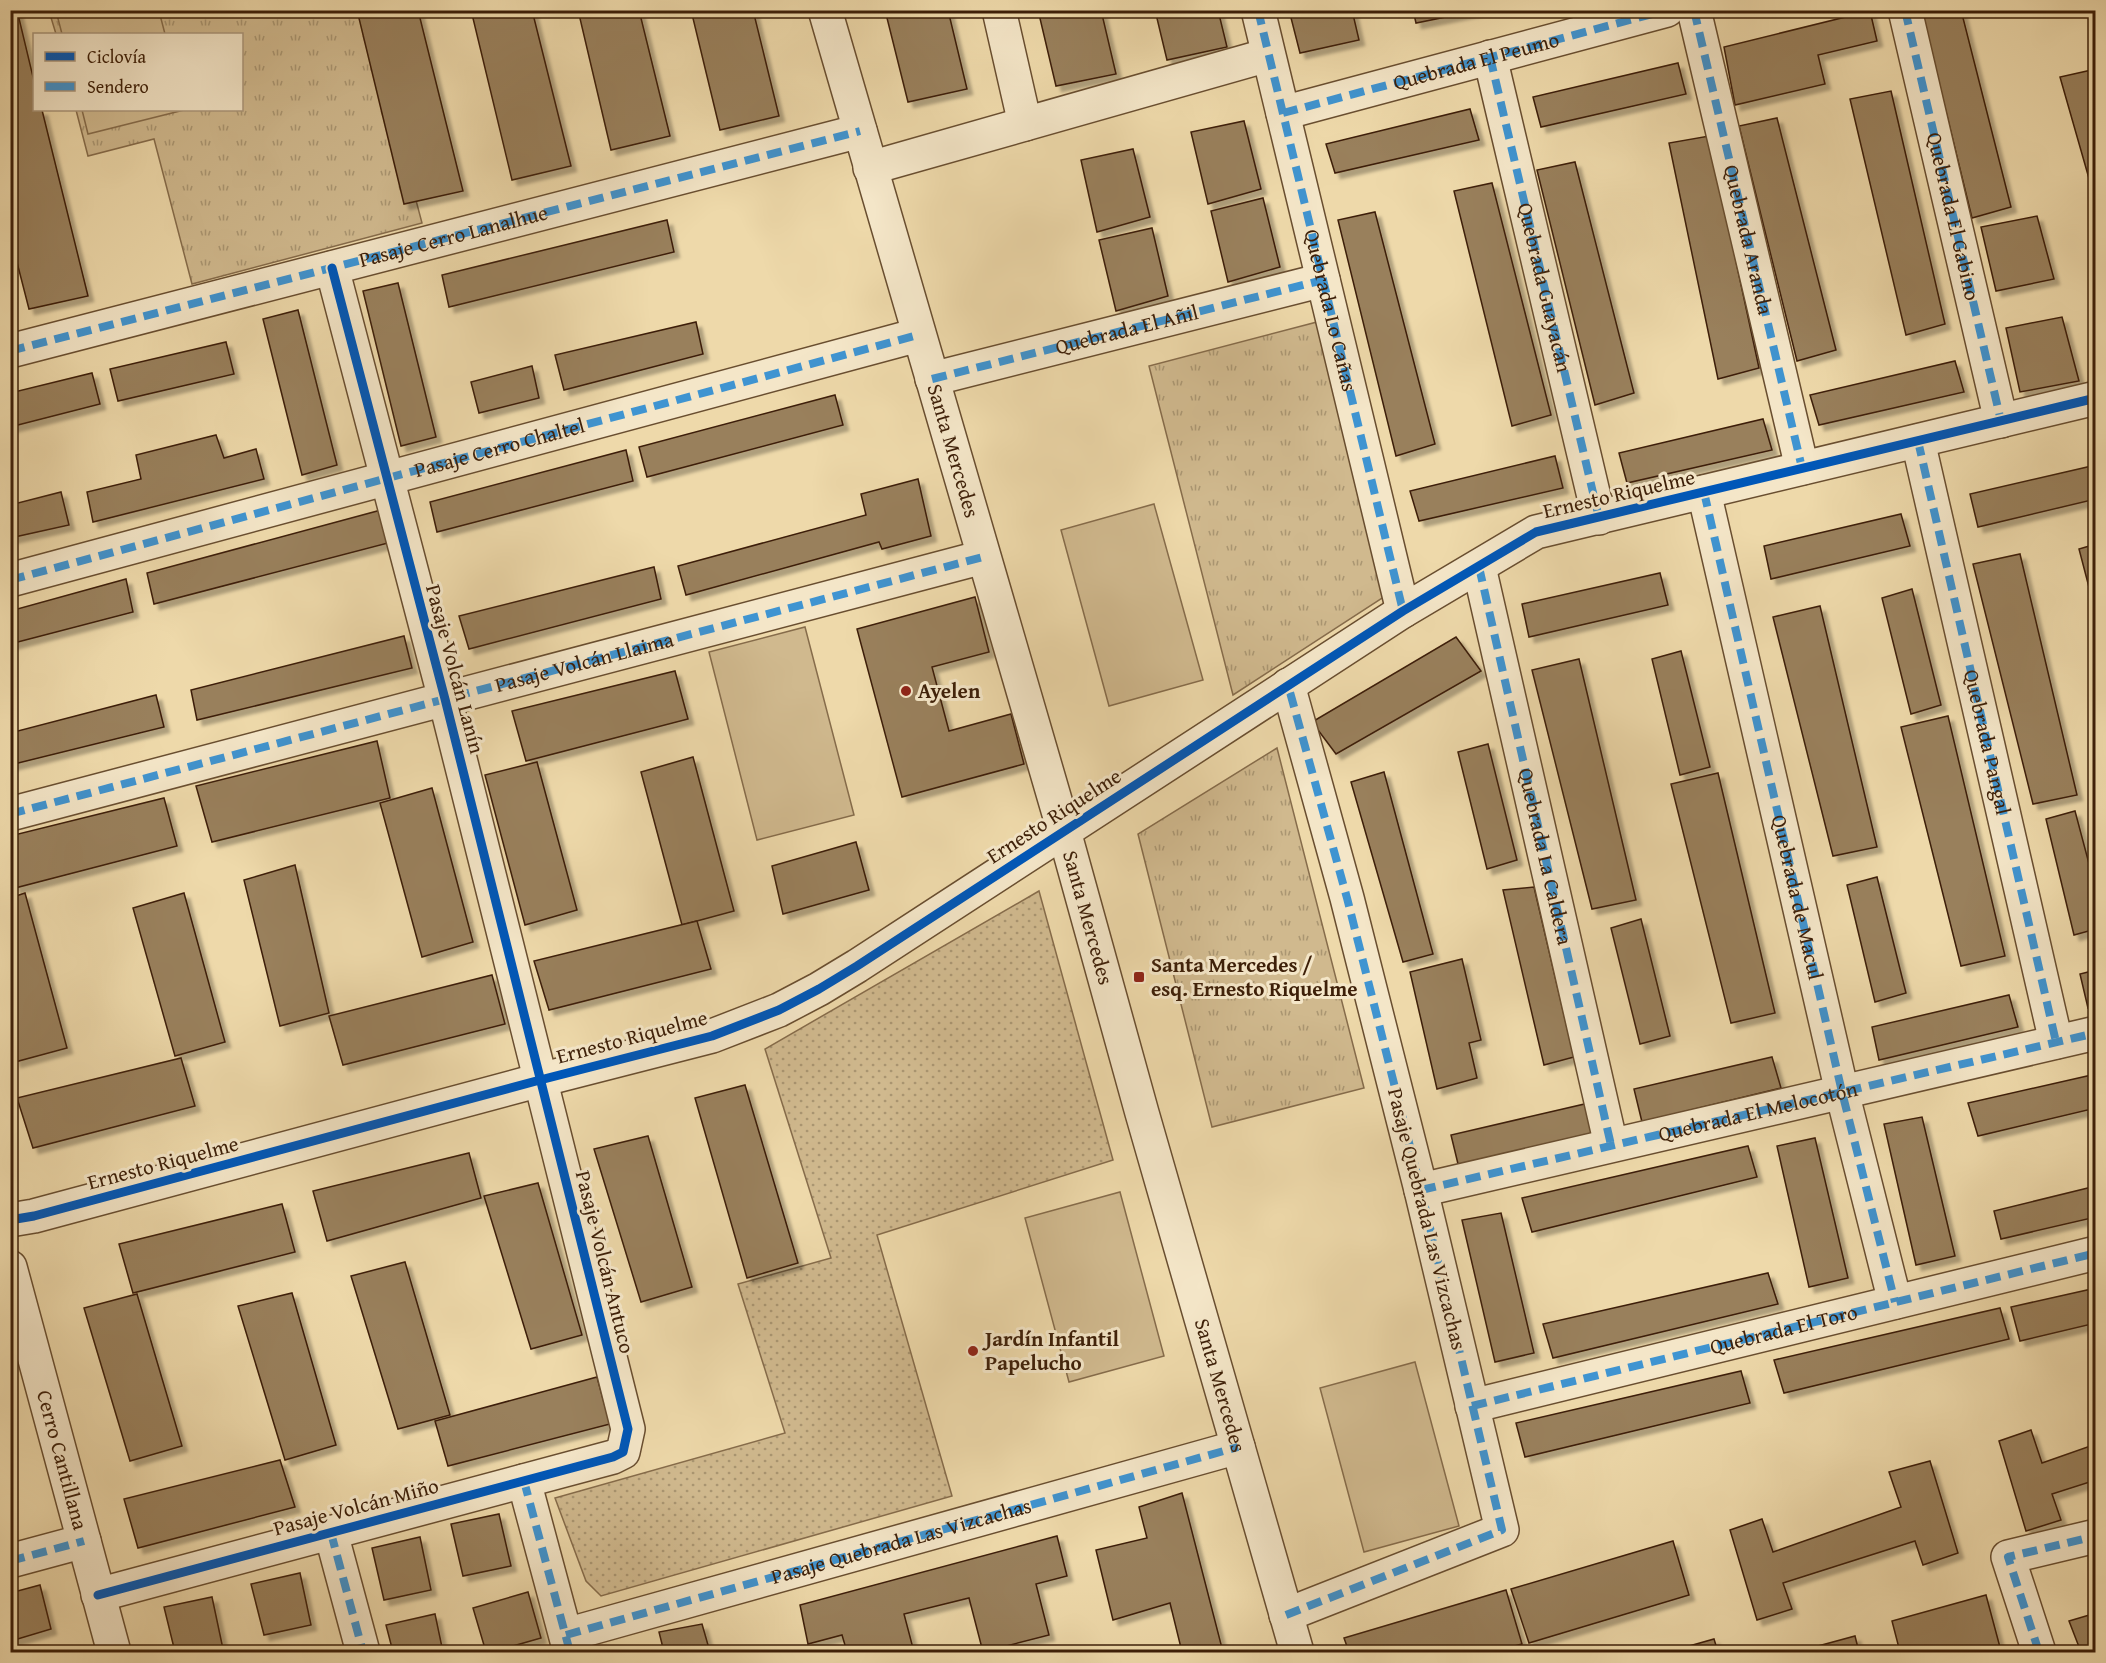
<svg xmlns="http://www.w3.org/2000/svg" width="2106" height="1663" font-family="'Gentium Book Plus',serif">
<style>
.grass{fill:url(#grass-tufts);stroke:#866c4b;stroke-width:1.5}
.park{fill:url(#park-dots);stroke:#866c4b;stroke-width:1.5}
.pitch{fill:#d0b98e;stroke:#866c4b;stroke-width:1.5}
.building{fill:#99805c;stroke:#3d1f08;stroke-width:1.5;filter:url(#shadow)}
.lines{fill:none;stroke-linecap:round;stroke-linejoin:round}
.minor-casing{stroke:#694e30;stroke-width:36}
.minor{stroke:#f4e6c8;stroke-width:33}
.quiet{stroke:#3f94d1;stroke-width:8;stroke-dasharray:15 8;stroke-linecap:butt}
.cycleway-casing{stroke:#f4e6c8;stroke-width:13}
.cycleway{stroke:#0057b8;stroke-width:9}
.poi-dot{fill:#8f2418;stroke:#f4e6c8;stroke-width:2}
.labels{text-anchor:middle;stroke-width:6;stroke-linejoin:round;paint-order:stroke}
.street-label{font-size:21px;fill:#3d1f08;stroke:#f4e6c8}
.poi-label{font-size:21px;font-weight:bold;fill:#3d1f08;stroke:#f4e6c8;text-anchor:start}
</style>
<defs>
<pattern id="grass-tufts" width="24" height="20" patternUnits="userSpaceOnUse" patternTransform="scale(1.5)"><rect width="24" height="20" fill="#d0b98e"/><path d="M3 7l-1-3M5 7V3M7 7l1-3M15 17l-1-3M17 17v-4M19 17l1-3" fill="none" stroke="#aa9672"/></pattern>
<pattern id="park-dots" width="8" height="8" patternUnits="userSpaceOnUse" patternTransform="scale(1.5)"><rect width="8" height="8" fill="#d0b98e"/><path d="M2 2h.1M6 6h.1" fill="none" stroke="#aa9672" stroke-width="1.8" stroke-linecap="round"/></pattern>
<filter id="shadow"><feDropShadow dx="5.5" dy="5.5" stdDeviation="1.5" flood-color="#0004"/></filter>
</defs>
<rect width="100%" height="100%" fill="#eed9aa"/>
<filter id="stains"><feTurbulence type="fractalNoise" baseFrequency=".00333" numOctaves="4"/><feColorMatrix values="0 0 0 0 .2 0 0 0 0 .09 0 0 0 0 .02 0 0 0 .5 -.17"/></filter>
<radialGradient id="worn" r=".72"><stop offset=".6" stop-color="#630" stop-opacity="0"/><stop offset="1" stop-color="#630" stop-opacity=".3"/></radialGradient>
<g class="grass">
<path d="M49 11H366L422 223 192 284 154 139 88 156 76 110H242V34H56Z"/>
<path d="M1317 322 1387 595 1233 695 1149 366Z"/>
<path d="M1277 748 1364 1088 1212 1127 1138 834Z"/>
</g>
<path class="park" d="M1039 891 1113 1160 877 1235 952 1496 601 1596 586 1581 555 1498 785 1433 738 1284 831 1258 765 1049Z"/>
<g class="pitch">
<path d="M56 11H159L165 34H62Z"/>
<path d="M82 110H184L88 134Z"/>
<path d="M1154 504 1203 680 1109 706 1061 530Z"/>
<path d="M805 627 854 815 757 840 709 652Z"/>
<path d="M1120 1192 1164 1356 1069 1382 1025 1218Z"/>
<path d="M1415 1362 1459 1526 1364 1552 1320 1388Z"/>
</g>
<g class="building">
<path d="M10 10H17L34 81V110H42L88 296 29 309 10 235Z"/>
<path d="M357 10H418L463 191 404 204Z"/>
<path d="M471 10H532L571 166 512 180Z"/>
<path d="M578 10H639L670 136 611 150Z"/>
<path d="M691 10H753L779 116 720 130Z"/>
<path d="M885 10H948L967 89 908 102Z"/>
<path d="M1038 10H1101L1116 74 1056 86Z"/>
<path d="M1155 10H1218L1227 47 1167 60Z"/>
<path d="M1289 10H1352L1359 40 1300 53Z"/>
<path d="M1413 10H1476V11L1416 23Z"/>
<path d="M1921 10H1961L2011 207 1972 218Z"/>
<path d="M1870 11 1877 41 1818 55 1825 84 1735 105 1724 47Z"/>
<path d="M1678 63 1686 94 1541 127 1533 97Z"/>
<path d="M2096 69V203L2060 77Z"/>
<path d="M1891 91 1945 324 1906 335 1850 99Z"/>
<path d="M1470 109 1479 140 1335 173 1326 144Z"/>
<path d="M1777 118 1836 350 1797 361 1739 126Z"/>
<path d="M1244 121 1261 189 1208 204 1191 132Z"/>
<path d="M1709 136 1759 368 1718 379 1669 143Z"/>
<path d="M1133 149 1150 217 1097 232 1081 160Z"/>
<path d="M1575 162 1634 393 1595 405 1537 170Z"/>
<path d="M1492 183 1551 415 1512 426 1454 191Z"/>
<path d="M1263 198 1280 267 1228 282 1211 211Z"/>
<path d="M1375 212 1435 444 1396 456 1338 220Z"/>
<path d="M2037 216 2054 279 1996 291 1981 227Z"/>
<path d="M667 220 674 252 449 307 442 275Z"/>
<path d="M1152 228 1168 296 1116 311 1099 240Z"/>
<path d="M398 283 436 437 401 446 363 291Z"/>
<path d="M298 310 337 465 302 475 263 319Z"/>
<path d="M2062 317 2079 381 2020 392 2006 328Z"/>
<path d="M696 322 703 354 564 390 555 355Z"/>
<path d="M226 342 234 374 118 401 110 369Z"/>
<path d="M1955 361 1964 392 1819 425 1810 395Z"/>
<path d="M532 366 539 398 479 413 471 382Z"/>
<path d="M92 373 100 404 10 427V393Z"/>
<path d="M835 395 843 425 647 477 639 447Z"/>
<path d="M1763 419 1772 450 1627 483 1619 453Z"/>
<path d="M216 435 224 458 256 449 264 479 93 522 87 492 141 479 136 455Z"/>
<path d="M626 450 633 481 437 532 430 502Z"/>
<path d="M1555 456 1563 488 1419 521 1410 491Z"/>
<path d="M2096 465V499L1978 527 1970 494Z"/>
<path d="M918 479 931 536 882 549 879 542 686 595 678 566 866 515 861 494Z"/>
<path d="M61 492 69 525 10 538V505Z"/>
<path d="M381 510 388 543 154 604 147 573Z"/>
<path d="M1901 514 1910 546 1771 579 1764 546Z"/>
<path d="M2096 544V614L2079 549Z"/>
<path d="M2020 554 2077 795 2033 804 1973 564Z"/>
<path d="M654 567 661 599 469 649 459 616Z"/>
<path d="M1660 573 1668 605 1529 637 1522 604Z"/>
<path d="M126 579 133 612 10 644V611Z"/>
<path d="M1912 589 1941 705 1911 714 1882 598Z"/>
<path d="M975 597 989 652 932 667 949 731 1011 714 1024 764 902 797 857 629Z"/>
<path d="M1820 606 1877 847 1833 856 1773 617Z"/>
<path d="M404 636 412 668 197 720 191 690Z"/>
<path d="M1456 637 1481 671 1336 754 1312 722Z"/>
<path d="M1681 651 1710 767 1680 775 1652 659Z"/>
<path d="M1579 659 1636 900 1592 909 1532 670Z"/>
<path d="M675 671 688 719 526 761 512 711Z"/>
<path d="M156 695 164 727 10 765V733Z"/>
<path d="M1948 716 2005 956 1961 966 1901 727Z"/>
<path d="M377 741 390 798 212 842 196 786Z"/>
<path d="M1488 744 1517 860 1487 869 1458 752Z"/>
<path d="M693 757 734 911 682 925 641 772Z"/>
<path d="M537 762 577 910 525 925 485 775Z"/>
<path d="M1384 772 1433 954 1403 962 1351 782Z"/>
<path d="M1718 773 1775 1013 1731 1023 1671 784Z"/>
<path d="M432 788 473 942 422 957 380 803Z"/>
<path d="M164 798 177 846 15 888 10 873V836Z"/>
<path d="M2075 811 2096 890V929L2074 935 2046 819Z"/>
<path d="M856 842 869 890 783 914 772 866Z"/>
<path d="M295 865 329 1013 280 1026 244 880Z"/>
<path d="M1877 877 1906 993 1875 1002 1847 885Z"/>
<path d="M1534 887 1574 1057 1544 1065 1503 890Z"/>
<path d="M25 893 67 1048 15 1062 10 1045V898Z"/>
<path d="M184 893 225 1042 175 1056 133 908Z"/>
<path d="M1641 919 1670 1036 1640 1044 1611 928Z"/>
<path d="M697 921 711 969 549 1010 534 961Z"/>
<path d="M1462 959 1481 1040 1469 1043 1477 1078 1437 1089 1410 972Z"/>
<path d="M2096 970V1006L2088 1008 2080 974Z"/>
<path d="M492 975 505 1024 343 1065 329 1016Z"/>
<path d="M2009 995 2018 1027 1879 1060 1872 1027Z"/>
<path d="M1772 1057 1781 1088 1642 1122 1634 1089Z"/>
<path d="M181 1058 195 1106 33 1148 17 1098Z"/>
<path d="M2096 1074V1108L1978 1136 1968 1103Z"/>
<path d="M745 1085 798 1263 747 1278 695 1098Z"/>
<path d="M1589 1103 1598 1135 1459 1168 1451 1135Z"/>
<path d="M1922 1117 1955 1256 1916 1265 1884 1124Z"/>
<path d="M648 1136 692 1287 641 1302 594 1149Z"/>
<path d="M1815 1138 1848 1278 1809 1287 1777 1146Z"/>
<path d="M1748 1146 1757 1177 1532 1232 1522 1198Z"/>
<path d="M469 1153 481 1198 327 1241 313 1191Z"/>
<path d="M538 1183 582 1335 531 1349 484 1196Z"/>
<path d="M2096 1186V1217L2001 1239 1994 1211Z"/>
<path d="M282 1204 295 1252 133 1293 119 1244Z"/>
<path d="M1501 1213 1534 1353 1495 1362 1462 1220Z"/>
<path d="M405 1262 450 1415 398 1429 351 1276Z"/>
<path d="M1768 1273 1778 1304 1553 1358 1543 1324Z"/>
<path d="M2096 1288V1323L2020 1341 2011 1307Z"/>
<path d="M292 1293 336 1445 285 1460 238 1306Z"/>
<path d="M137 1294 182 1446 130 1461 84 1308Z"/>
<path d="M2000 1308 2009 1339 1784 1393 1774 1360Z"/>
<path d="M1741 1371 1750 1403 1525 1457 1516 1423Z"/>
<path d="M597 1377 610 1424 448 1466 435 1421Z"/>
<path d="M2031 1430 2042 1463 2096 1444V1480L2052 1494 2061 1520 2026 1531 1999 1441Z"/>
<path d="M280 1460 295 1507 138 1548 124 1499Z"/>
<path d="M1930 1461 1958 1553 1923 1565 1915 1541 1783 1583 1792 1609 1757 1620 1730 1530 1762 1519 1773 1552 1901 1507 1889 1472Z"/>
<path d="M1182 1493 1223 1652H1182L1170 1603 1113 1620 1096 1550 1147 1538 1139 1507Z"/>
<path d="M499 1514 511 1566 463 1576 451 1524Z"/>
<path d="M1057 1536 1067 1576 1036 1584 1049 1635 983 1652 969 1598 904 1614 914 1652H847L842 1635 808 1644 800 1605Z"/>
<path d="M420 1537 431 1590 384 1600 372 1548Z"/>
<path d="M1673 1541 1689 1595 1529 1643 1511 1589Z"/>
<path d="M300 1573 311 1625 264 1635 251 1584Z"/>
<path d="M40 1585 51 1629 11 1641 10 1593Z"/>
<path d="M1506 1590 1522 1644 1492 1652H1349L1344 1638Z"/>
<path d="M528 1592 541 1638 492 1652H486L473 1608Z"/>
<path d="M1986 1595 2001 1651 1900 1652 1892 1621Z"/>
<path d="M212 1597 223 1649 206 1652H175L164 1607Z"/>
<path d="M2096 1613V1652H2081L2069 1621Z"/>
<path d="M435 1614 443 1652H393L386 1625Z"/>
<path d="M702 1624 710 1652H664L659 1632Z"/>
<path d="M1855 1636 1859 1652H1796Z"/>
<path d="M1714 1639 1718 1652H1668Z"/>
</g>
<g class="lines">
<defs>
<g id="minor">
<path id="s1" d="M825 10 1064 831 1142 1113 1297 1652"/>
<path d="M999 10 1025 124"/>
<path d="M1258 10 1403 611"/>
<path d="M1694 10 1802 468"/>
<path id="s2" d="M1905 10 2001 421"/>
<path d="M1490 57 1599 518"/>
<path d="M1283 113 1667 10"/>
<path d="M870 168 1268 55"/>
<path id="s3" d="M10 351 860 131"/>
<path d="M932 379 1323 280"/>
<path d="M1918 441 2056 1042"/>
<path d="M1704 492 1842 1092 1895 1302"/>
<path d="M1479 567 1611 1145"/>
<path d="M10 580 918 335"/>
<path d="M10 814 983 557"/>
<path id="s4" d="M1421 1190 2096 1033"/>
<path d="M10 1220 34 1216 540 1080 712 1036 779 1010 819 989 857 966 1403 611 1536 532 2096 398"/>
<path id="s5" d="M10 1267 114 1652"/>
<path id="s6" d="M1472 1406 2096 1253"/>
<path d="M524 1481 570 1652"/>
<path d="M331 1533 363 1652"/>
<path d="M10 1561 84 1541"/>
<path d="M98 1595 613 1457 623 1452 628 1429 445 699 332 268"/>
<path d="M1286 1615 1502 1530 1421 1190 1347 898 1288 685"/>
<path id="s7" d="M566 1635 1238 1447"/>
<path d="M2039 1652 2008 1557 2096 1536"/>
</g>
</defs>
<use href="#minor" class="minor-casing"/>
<use href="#minor" class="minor"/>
<g class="quiet">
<path id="s8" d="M1258 10 1403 611"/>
<path id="s9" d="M1694 10 1802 468"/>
<path d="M1905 10 2001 421"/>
<path id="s10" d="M1490 57 1599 518"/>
<path id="s11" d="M1283 113 1667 10"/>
<path d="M10 351 860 131"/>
<path id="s12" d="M932 379 1323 280"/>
<path id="s13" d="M1918 441 2056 1042"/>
<path id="s14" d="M1704 492 1842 1092 1895 1302"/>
<path id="s15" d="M1479 567 1611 1145"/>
<path id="s16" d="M10 580 918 335"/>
<path id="s17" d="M10 814 983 557"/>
<path d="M1421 1190 2096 1033"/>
<path d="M1472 1406 2096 1253"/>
<path d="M524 1481 570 1652"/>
<path d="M331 1533 363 1652"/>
<path d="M10 1561 84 1541"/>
<path d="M1286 1615 1502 1530 1421 1190 1347 898 1288 685"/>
<path d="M566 1635 1238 1447"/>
<path d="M2039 1652 2008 1557 2096 1536"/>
</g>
<defs>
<g id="cycleway">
<path d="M10 1220 34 1216 540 1080 712 1036 779 1010 819 989 857 966 1403 611 1536 532 2096 398"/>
<path d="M98 1595 613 1457 623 1452 628 1429 445 699 332 268"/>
</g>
</defs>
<use href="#cycleway" class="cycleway-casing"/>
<use href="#cycleway" class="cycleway"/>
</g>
<g class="poi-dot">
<circle cx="906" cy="691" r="6"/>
<rect x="1133" y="971" width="12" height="12" rx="3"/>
<circle cx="973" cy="1351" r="6"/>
</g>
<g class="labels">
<g class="street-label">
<text dy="7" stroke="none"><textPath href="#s11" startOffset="200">Quebrada El Peumo</textPath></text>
<text dy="7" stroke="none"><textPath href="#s2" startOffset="212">Quebrada El Gabino</textPath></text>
<text dy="7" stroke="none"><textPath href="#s3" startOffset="458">Pasaje Cerro Lanalhue</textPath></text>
<text dy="7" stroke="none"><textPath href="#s9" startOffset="236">Quebrada Aranda</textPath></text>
<text dy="7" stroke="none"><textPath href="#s10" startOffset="237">Quebrada Guayacán</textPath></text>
<text dy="7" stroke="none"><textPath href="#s8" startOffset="309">Quebrada Lo Cañas</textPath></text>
<text dy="7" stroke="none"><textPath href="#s12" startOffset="201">Quebrada El Añil</textPath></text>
<text dy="7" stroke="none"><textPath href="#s16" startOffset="507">Pasaje Cerro Chaltel</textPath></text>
<text dy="7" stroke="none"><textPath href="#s1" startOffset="459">Santa Mercedes</textPath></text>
<text transform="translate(1619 494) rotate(-13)" y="7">Ernesto Riquelme</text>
<text dy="7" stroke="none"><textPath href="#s17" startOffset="594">Pasaje Volcán Llaima</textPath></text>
<text transform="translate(455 669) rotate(75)" y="7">Pasaje Volcán Lanín</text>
<text dy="7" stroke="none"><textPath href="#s13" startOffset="309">Quebrada Pangal</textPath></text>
<text transform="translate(1054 816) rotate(-33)" y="7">Ernesto Riquelme</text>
<text dy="7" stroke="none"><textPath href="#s15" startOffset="297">Quebrada La Caldera</textPath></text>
<text dy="7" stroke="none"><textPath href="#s14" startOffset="416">Quebrada de Macul</textPath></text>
<text dy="7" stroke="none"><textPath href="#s1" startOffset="945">Santa Mercedes</textPath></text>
<text transform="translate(632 1037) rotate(-15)" y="7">Ernesto Riquelme</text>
<text dy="7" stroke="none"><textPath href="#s4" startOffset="346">Quebrada El Melocotón</textPath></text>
<text transform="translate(163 1163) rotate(-15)" y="7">Ernesto Riquelme</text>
<text transform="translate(1427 1219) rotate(76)" y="7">Pasaje Quebrada Las Vizcachas</text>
<text transform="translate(605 1262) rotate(76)" y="7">Pasaje Volcán Antuco</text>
<text dy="7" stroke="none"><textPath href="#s6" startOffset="321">Quebrada El Toro</textPath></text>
<text dy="7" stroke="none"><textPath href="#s1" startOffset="1431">Santa Mercedes</textPath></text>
<text dy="7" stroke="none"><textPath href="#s5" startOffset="200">Cerro Cantillana</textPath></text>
<text transform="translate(356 1507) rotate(-15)" y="7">Pasaje Volcán Miño</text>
<text dy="7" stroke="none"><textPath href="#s7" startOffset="348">Pasaje Quebrada Las Vizcachas</textPath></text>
</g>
<g class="poi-label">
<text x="918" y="698">Ayelen</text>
<text x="1151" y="972">Santa Mercedes /<tspan x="1151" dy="24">esq. Ernesto Riquelme</tspan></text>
<text x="985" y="1346">Jardín Infantil<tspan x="985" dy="24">Papelucho</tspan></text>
</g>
</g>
<rect width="2106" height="1663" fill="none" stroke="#eed9aa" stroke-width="36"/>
<rect x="12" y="12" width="2082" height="1639" fill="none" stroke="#3d1f08" stroke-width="3"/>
<rect x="18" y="18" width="2070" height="1627" fill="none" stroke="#3d1f08" stroke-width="1.5"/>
<rect x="33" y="33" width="210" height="78" fill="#f4e6c8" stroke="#ab967b" stroke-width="1.5"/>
<rect x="45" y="52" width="30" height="9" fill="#0057b8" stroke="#ab967b" stroke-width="1.5"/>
<text x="87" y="63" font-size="18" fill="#3d1f08">Ciclovía</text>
<rect x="45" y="82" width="30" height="9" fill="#3f94d1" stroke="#ab967b" stroke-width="1.5"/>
<text x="87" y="93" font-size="18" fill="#3d1f08">Sendero</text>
<rect width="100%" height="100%" filter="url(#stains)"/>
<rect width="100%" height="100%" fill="url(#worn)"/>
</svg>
